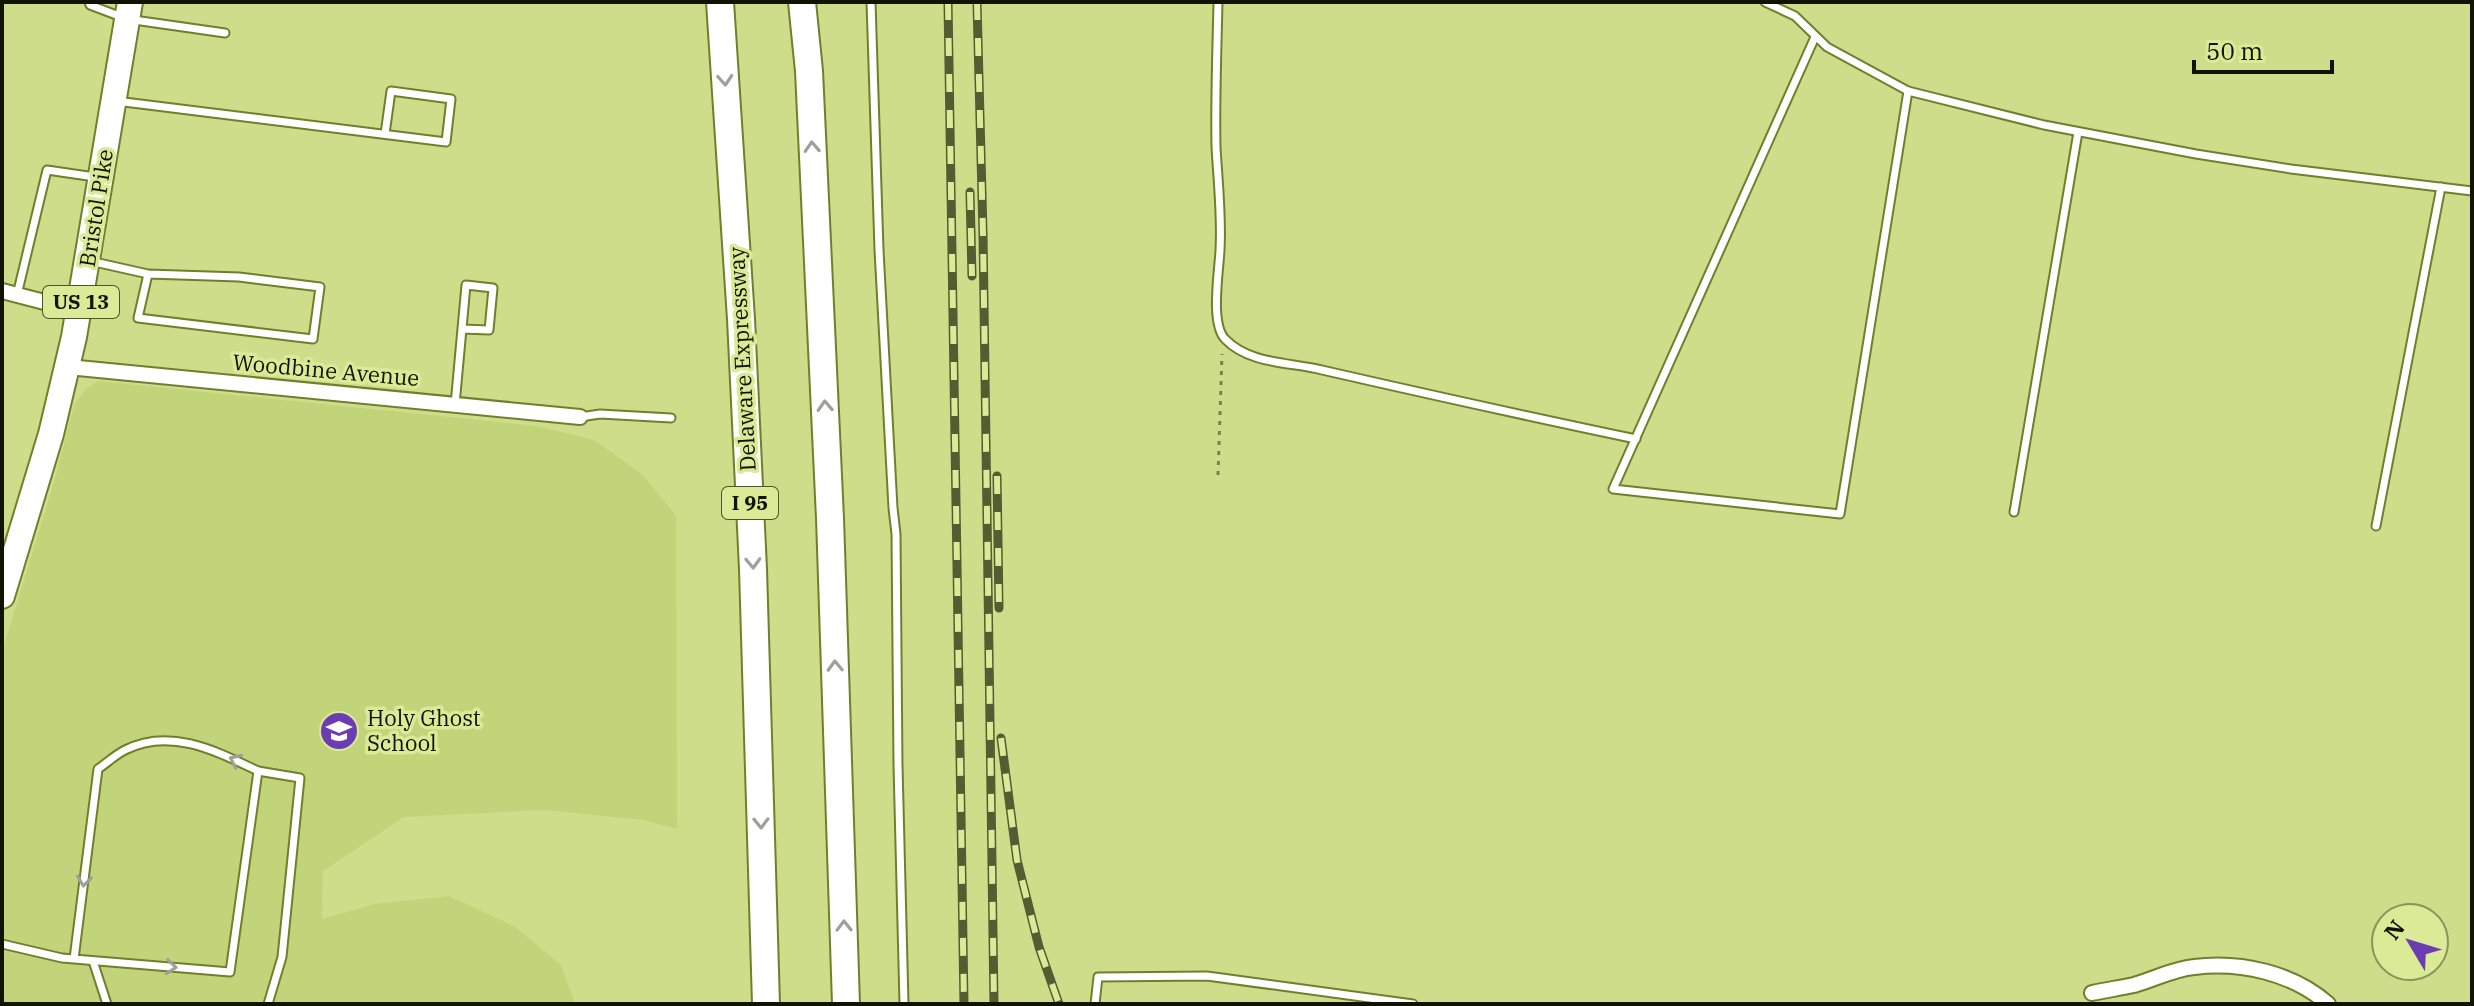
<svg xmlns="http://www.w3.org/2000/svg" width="2474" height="1006" font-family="'IBM Plex Serif',serif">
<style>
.built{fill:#c2d479}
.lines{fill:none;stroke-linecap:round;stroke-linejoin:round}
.service-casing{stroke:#717f2d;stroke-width:11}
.minor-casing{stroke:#717f2d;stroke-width:18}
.primary-casing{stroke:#717f2d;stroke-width:28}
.motorway-casing{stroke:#717f2d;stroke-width:30}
.path{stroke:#77824c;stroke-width:3;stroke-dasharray:4 6;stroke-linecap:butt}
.service{stroke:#fff;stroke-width:7}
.minor{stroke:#fff;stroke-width:14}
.primary{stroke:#fff;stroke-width:24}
.motorway{stroke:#fff;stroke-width:26}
.rail-casing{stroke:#545c32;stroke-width:9}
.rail{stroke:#daea97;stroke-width:6;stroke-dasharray:18;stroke-linecap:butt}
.oneway{stroke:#9fa199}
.labels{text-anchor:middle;stroke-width:7;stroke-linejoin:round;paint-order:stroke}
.shield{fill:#daea97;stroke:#4c542d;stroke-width:2}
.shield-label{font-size:20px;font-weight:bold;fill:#0f1300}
.street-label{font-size:22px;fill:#0f1300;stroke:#daea97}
.poi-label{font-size:22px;fill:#0f1300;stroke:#daea97;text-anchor:start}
</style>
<rect width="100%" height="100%" fill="#cddd8a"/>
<path class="built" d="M98 381 536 426 594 440 643 475 676 516 677 829 643 820 546 810 404 817 323 871 322 919 375 904 449 896 514 926 561 965 575 1004H2V652L55 479 74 405 86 389Z"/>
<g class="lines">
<defs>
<g id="service">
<path d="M89 2 90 5 127 19 225 33"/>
<path d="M871 2 879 250 893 508 896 534 898 765 904 1004"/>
<path d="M1218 2C1217 50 1215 99 1216 147 1218 182 1222 216 1220 250 1219 272 1210 323 1225 339 1250 365 1292 362 1322 370 1427 394 1531 417 1636 439"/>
<path d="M1765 2 1795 16 1827 47 1908 91 2044 125 2196 154 2291 169 2472 191"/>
<path d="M1815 37 1613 489 1840 514 1908 91"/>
<path d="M116 101 446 142 451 99 391 91 385 134"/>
<path d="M90 261 148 274 239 277 320 287 313 339 138 318 148 274"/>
<path d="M17 295 47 170 95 177"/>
<path d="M455 405 466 285 493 288 489 330 462 329"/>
<path d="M580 417 600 414 671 418"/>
<path d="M2014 512 2078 132"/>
<path d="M2376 526 2441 187"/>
<path d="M258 771 300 778 282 957 268 1004"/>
<path d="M2 944 62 958 230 972 258 771C216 751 170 727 125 750 115 755 107 763 98 769L74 959"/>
<path d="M93 961 107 1004"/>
<path d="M1095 1004 1098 977 1207 976 1413 1004"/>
</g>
<g id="minor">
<path d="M2 291 79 311"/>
<path d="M68 367 580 417"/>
<path d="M2092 993C2106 990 2120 988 2134 985 2155 979 2173 969 2194 967 2240 961 2293 973 2328 1004"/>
</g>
<path id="primary" d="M2 596 51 434 74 337 130 2"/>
<g id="motorway">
<path d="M720 2 741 319 753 569 766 1004"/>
<path d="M802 2 809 71 830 518 846 1004"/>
</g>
</defs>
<use href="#service" class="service-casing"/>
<use href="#minor" class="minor-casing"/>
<use href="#primary" class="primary-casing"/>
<use href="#motorway" class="motorway-casing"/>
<path class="path" d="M1218 475 1222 354"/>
<use href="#service" class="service"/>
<use href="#minor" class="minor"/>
<use href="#primary" class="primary"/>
<use href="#motorway" class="motorway"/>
<defs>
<g id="rail">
<path d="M948 2 964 1004"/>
<path d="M977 2 983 234 994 1004"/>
<path d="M970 192 972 276"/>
<path d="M997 476 999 608"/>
<path d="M1001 738 1017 860 1039 947 1059 1004"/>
</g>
</defs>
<use href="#rail" class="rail-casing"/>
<use href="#rail" class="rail"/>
</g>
<defs><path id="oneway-chevron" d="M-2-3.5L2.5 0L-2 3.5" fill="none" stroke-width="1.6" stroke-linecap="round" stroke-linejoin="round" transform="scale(2)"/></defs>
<g class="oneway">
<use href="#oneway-chevron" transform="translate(725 80) rotate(86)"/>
<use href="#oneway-chevron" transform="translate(812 147) rotate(-93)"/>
<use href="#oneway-chevron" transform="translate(825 406) rotate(-93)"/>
<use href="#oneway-chevron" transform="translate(753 563) rotate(88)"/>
<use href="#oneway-chevron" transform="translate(835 666) rotate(-92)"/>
<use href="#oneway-chevron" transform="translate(235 760) rotate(-155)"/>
<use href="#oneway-chevron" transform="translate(761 823) rotate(89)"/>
<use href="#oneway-chevron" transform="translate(84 881) rotate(97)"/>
<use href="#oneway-chevron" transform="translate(844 926) rotate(-91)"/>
<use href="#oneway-chevron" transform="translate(171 967) rotate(5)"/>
</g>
<defs>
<symbol id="school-disc" viewBox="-11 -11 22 22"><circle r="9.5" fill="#6c3cb3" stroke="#daea97"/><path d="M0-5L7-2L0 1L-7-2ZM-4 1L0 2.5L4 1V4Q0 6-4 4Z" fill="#fff"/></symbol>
</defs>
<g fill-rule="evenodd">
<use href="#school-disc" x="317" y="709" width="44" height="44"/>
</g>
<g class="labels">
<g class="shield">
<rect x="43" y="286" width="76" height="32" rx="6"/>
<rect x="722" y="487" width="56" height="32" rx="6"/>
</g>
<g class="shield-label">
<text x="81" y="309">US 13</text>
<text x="750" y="510">I 95</text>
</g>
<g class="street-label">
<text transform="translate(96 208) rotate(-81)" y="8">Bristol Pike</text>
<text transform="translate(742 359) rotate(-93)" y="8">Delaware Expressway</text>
<text transform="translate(326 370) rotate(5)" y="8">Woodbine Avenue</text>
</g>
<g class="poi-label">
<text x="367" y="726">Holy Ghost<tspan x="367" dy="25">School</tspan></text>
</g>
</g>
<rect width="2474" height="1006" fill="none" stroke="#0f1300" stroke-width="8"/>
<g transform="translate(2410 942) rotate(308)"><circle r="38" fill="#daea97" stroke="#89945b" stroke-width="2"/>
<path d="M0-6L14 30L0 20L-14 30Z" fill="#6c3cb3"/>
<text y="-12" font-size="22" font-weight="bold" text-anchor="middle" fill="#0f1300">N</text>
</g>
<path d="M2194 60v12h138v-12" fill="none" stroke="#0f1300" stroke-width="4"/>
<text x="2206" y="60" font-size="24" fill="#0f1300" stroke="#daea97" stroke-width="6" paint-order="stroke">50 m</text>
</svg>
